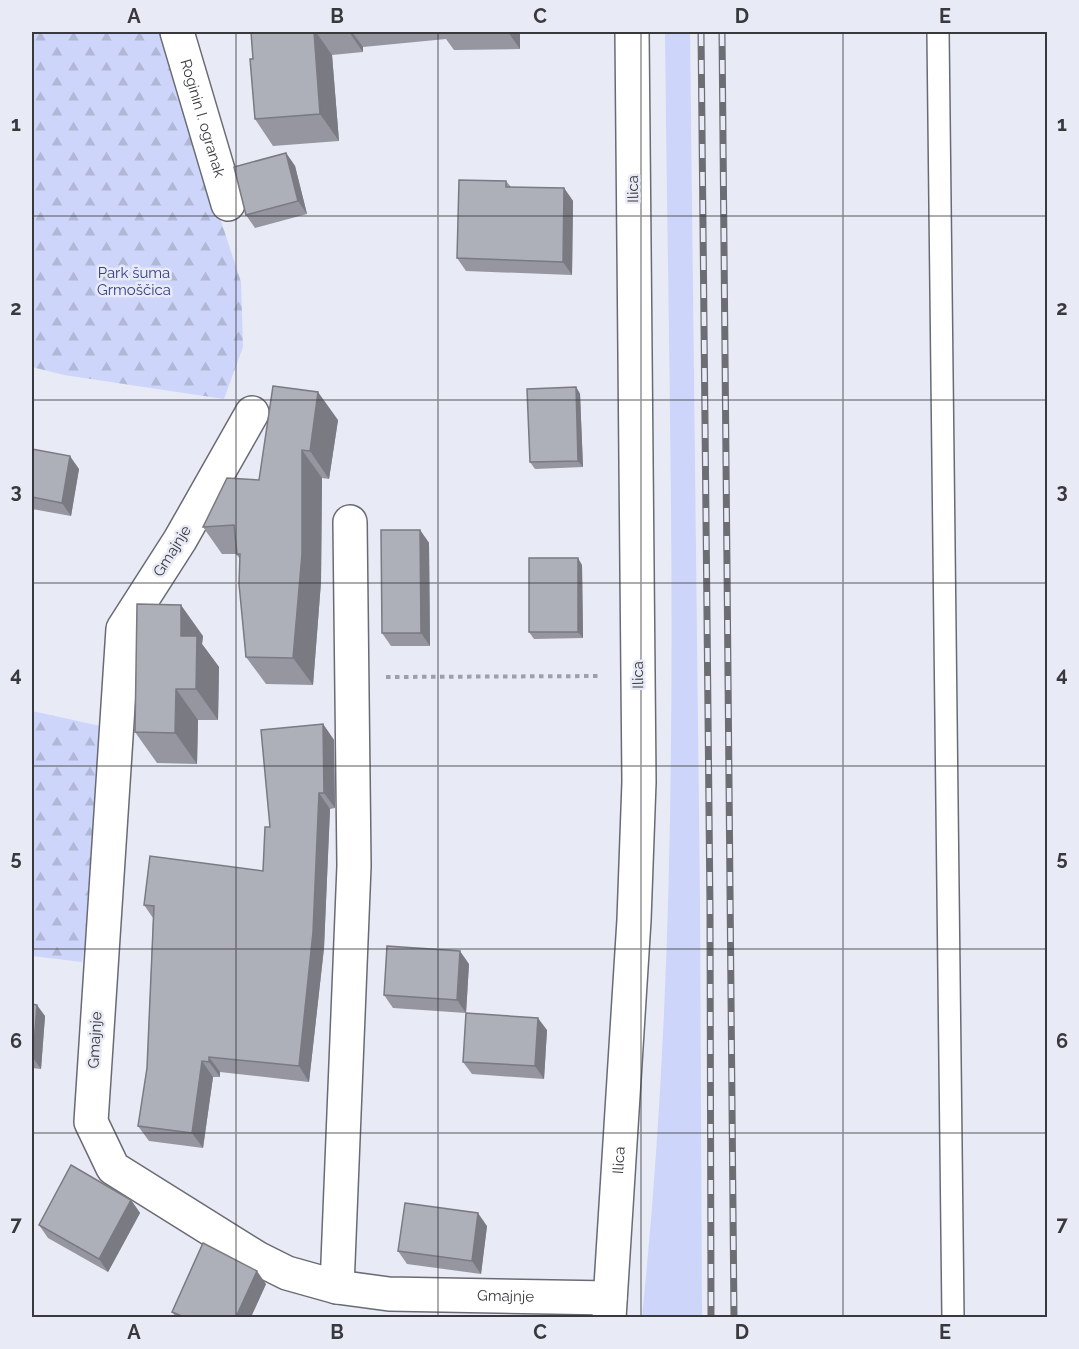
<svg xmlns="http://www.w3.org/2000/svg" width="1079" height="1349" font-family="Raleway,sans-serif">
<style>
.green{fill:#cdd6fa}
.forest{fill:url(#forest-firs)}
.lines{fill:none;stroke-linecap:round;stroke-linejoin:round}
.service-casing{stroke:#696b74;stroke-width:24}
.minor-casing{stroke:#696b74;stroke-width:36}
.secondary-casing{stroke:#696b74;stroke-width:36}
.path{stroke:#9ea0a8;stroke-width:4;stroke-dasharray:4.5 4.5;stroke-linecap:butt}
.service{stroke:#fff;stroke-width:21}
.minor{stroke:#fff;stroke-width:33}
.secondary{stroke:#fff;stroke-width:33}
.rail-casing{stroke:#6c6e74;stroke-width:7}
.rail{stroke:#e8eaf5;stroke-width:4.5;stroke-dasharray:14;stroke-linecap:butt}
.wall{fill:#95969f}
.shaded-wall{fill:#797a82}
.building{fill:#adafb9;stroke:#797a82;stroke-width:1.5}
.grid{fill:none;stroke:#38393d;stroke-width:1.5;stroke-opacity:0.55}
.labels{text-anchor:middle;stroke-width:5;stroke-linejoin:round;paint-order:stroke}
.street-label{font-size:15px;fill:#38393d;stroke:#e8eaf5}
.park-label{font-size:15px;fill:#364086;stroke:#e8eaf5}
.neatline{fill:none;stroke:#38393d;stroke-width:2}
.grid-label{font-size:20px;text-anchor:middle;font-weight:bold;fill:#38393d}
</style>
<defs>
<pattern id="forest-firs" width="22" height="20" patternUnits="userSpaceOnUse" patternTransform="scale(1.5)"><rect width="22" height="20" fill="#cdd6fa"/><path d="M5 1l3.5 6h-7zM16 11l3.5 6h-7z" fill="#b1b8d7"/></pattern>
</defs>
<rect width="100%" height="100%" fill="#e8eaf5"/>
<path class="green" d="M665 32H690L700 898 702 1318 642 1317C686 891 669 460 665 32Z"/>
<g class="forest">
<path d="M32 32H159L241 282 243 347 224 399 64 375 32 367Z"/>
<path d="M32 711 105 727 94 887 82 962 32 956Z"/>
</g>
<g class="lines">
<defs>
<path id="service" d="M938 32 953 1318"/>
<g id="minor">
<path id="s1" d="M177 32 228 204"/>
<path id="s2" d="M252 413 180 540 123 629 91 1122 113 1168 257 1258 287 1273 337 1287 389 1294 610 1298"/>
<path d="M337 1287 354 866 350 522"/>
</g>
<g id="secondary">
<path id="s3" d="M609 1318 634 920 639 782 632 32"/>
</g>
</defs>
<use href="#service" class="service-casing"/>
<use href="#minor" class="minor-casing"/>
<use href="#secondary" class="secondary-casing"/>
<path class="path" d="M386 677 602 676"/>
<use href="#service" class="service"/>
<use href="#minor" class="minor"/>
<use href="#secondary" class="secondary"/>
<defs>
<g id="rail">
<path d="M701 32 710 908 711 1318"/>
<path d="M722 32 734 1318"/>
</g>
</defs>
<use href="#rail" class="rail-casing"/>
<use href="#rail" class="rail"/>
</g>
<g class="wall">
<path d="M251 32H520V49L454 50 446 39 363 47V52L332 55 339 141 273 146 255 119 253 59Z"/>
<path d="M286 153 295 166 307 214 255 228 246 215Z"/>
<path d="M506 181 511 187 564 188 573 201 572 275 466 271 457 258Z"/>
<path d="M576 387 580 394 583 467 535 469 530 462Z"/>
<path d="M338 420 329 479 322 478 321 582 313 685 266 684 246 657 240 559 236 554H222L203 527 259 480Z"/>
<path d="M32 449 79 469 71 516 32 509Z"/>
<path d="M420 530 429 543 430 646H391L382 633Z"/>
<path d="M582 565 583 638 534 639 529 632Z"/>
<path d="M203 636 202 644 219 667 218 720H198L197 764 157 763 135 732Z"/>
<path d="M323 724 334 740 335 808 330 809 324 948 309 1082 220 1072V1077H213L203 1148 149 1141 138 1126 147 1068 153 918 144 905 263 871 270 827Z"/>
<path d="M469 964 466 1013 547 1030 544 1079 472 1074 463 1062 466 1013 393 1008 384 995Z"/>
<path d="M32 1004 45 1016 41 1069 32 1068Z"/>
<path d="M131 1200 140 1213 108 1272 48 1238 39 1225Z"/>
<path d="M487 1226 481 1274 407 1264 398 1251Z"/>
<path d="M266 1284 251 1317H176L172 1312Z"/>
</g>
<g class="shaded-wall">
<path d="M314 32H316L332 55 339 141 320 114Z"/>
<path d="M349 32H352L363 47V52Z"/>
<path d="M508 32H520V49Z"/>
<path d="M286 153 295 166 307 214 298 201Z"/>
<path d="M564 188 573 201 572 275 563 262Z"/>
<path d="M576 387 580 394 583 467 578 461Z"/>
<path d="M318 392 338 420 329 479 310 451Z"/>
<path d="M302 450 322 478 321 582 313 685 293 658Z"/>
<path d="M70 456 79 469 71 516 62 503Z"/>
<path d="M420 530 429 543 430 646 421 633Z"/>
<path d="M578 558 582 565 583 638 578 632Z"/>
<path d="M181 605 203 636 202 644 219 667 218 720 196 689 181 636Z"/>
<path d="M176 689 198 720 197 764 175 733Z"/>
<path d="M323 724 334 740 335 808 324 793Z"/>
<path d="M319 793 330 809 324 948 309 1082 299 1066Z"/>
<path d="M460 951 469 964 466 1013 457 1000Z"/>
<path d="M37 1005 45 1016 41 1069 33 1058Z"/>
<path d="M538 1018 547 1030 544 1079 535 1066Z"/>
<path d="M209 1057 220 1072V1077L209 1062Z"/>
<path d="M202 1061 213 1077 203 1148 192 1133Z"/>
<path d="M131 1200 140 1213 108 1272 99 1259Z"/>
<path d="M478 1213 487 1226 481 1274 472 1261Z"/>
<path d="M257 1271 266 1284 251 1317H236Z"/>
</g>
<g class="building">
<path d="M251 32H314L320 114 255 119 250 59H253Z"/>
<path d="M286 153 298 201 246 215 234 167Z"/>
<path d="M459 180 506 181V187L564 188 563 262 457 258Z"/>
<path d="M273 386 318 392 310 451 302 450V554L293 658 246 657 239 584 240 554H237L234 525 203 527 227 478 259 480Z"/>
<path d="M576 387 578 461 530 462 527 389Z"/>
<path d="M32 449 70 456 62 503 32 497Z"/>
<path d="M381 530H420L421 633H382Z"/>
<rect x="529" y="558" width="49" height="74"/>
<path d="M137 604 181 605V636H197L196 689H176L175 733 135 732Z"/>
<path d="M323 724 324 793H319L313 932 299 1066 209 1057V1062L202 1061 192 1133 138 1126 147 1068 154 906 144 905 150 856 263 871 265 827H270L261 730Z"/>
<path d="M387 946 460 951 457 1000 384 995Z"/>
<path d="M32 1004 37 1005 33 1058 32 1057Z"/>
<path d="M466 1013 538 1018 535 1066 463 1062Z"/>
<path d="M71 1165 131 1200 99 1259 39 1225Z"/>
<path d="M405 1203 478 1213 472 1261 398 1251Z"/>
<path d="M203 1243 257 1271 236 1317H184L172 1312Z"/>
</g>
<path class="grid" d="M236 32V1318M438 32V1318M641 32V1318M843 32V1318M32 216H1048M32 400H1048M32 583H1048M32 766H1048M32 949H1048M32 1133H1048"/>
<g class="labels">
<g class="street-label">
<text dy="5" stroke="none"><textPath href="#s1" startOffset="90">Roginin I. ogranak</textPath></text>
<text transform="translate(633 189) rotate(-91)" y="5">Ilica</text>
<text transform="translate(172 551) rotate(-58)" y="5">Gmajnje</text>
<text transform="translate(638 675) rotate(-91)" y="5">Ilica</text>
<text transform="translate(95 1040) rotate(-87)" y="5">Gmajnje</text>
<text dy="5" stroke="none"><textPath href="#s3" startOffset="158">Ilica</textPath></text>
<text dy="5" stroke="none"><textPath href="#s2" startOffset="1221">Gmajnje</textPath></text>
</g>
<g class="park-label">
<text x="134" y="278">Park šuma<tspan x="134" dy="17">Grmoščica</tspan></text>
</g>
</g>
<rect width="1079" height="1349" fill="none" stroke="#e8eaf5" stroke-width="66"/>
<rect x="33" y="33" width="1013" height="1283" class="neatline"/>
<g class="grid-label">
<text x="134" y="23">A</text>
<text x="337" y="23">B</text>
<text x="540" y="23">C</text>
<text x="742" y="23">D</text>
<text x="945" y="23">E</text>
<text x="16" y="131">1</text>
<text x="1062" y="131">1</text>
<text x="16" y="315">2</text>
<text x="1062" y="315">2</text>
<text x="16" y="498">3</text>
<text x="1062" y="498">3</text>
<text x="16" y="681">4</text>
<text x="1062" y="681">4</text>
<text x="16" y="865">5</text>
<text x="1062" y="865">5</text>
<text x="16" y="1048">6</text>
<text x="1062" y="1048">6</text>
<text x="16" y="1231">7</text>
<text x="1062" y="1231">7</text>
<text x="134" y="1339">A</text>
<text x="337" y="1339">B</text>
<text x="540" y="1339">C</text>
<text x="742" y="1339">D</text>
<text x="945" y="1339">E</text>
</g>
</svg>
